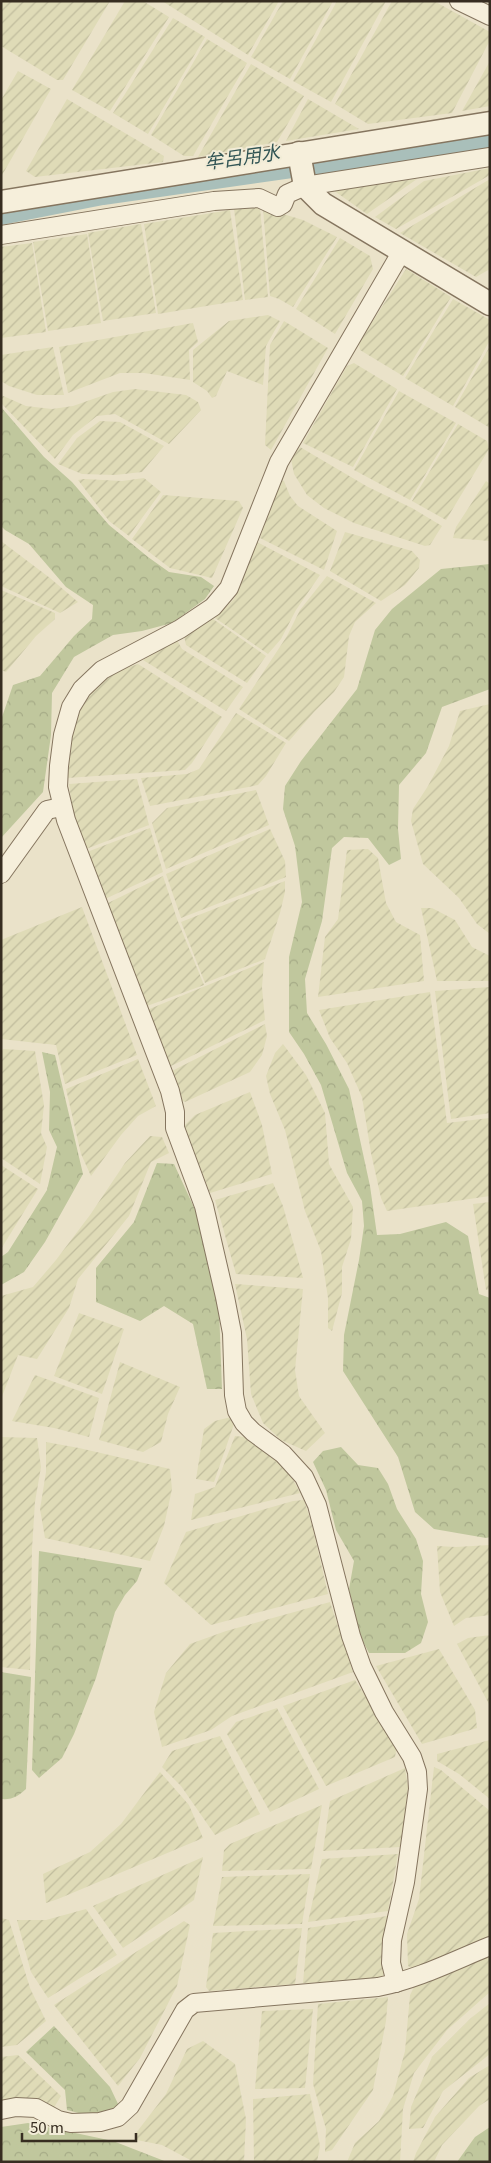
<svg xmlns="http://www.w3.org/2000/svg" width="491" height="2163" font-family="Georgia,'Noto Sans JP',serif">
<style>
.farmland{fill:url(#farmland-furrows)}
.forest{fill:url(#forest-crowns)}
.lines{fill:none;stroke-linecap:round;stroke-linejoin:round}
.canal{stroke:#a9bfba;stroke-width:16}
.minor-casing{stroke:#85755f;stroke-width:20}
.tertiary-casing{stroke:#85755f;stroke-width:25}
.minor{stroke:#f6efdb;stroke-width:18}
.tertiary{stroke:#f6efdb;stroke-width:22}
.labels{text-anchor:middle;stroke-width:4;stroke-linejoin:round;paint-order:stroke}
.water-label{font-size:19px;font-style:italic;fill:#325555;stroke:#f2ecd7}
</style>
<defs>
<pattern id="farmland-furrows" width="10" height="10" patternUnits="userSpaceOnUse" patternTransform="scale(1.25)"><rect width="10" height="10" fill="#dfdbb7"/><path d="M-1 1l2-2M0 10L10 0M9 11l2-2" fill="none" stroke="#c0bc9d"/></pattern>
<pattern id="forest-crowns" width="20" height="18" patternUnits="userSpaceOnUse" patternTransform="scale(1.25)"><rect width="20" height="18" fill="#c0c79d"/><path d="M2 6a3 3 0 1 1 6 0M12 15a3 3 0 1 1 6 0" fill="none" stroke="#a6ab87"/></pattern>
</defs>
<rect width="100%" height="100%" fill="#eae2c9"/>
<g class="farmland">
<path d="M1 1H110L63 80H57L1 46Z"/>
<path d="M125 1H143L169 17 110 111 72 90Z"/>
<path d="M162 1H279L248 55Z"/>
<path d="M283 1H333L290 79 251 57Z"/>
<path d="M337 1H386L331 102 293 81Z"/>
<path d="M392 1H434L490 32V40L452 113 368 124 335 104Z"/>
<path d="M173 18 205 37 148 134 113 113Z"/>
<path d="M207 39 247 63 193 156H184L151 135Z"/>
<path d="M490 61V106L462 111Z"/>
<path d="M251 64 304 96 277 142 198 157Z"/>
<path d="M18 71 51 89 1 177V100Z"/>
<path d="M67 99 164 156 163 162 35 177 26 171Z"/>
<path d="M308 99 359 129 286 141Z"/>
<path d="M490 168V175L396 229 375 217 424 181Z"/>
<path d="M417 179 367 214 333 190Z"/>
<path d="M490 179V269L476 277 400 233Z"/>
<path d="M256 206 260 208 268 297 245 300 234 209Z"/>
<path d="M263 208 303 220 337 237 293 307 279 299 270 296Z"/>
<path d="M230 210 243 300 158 314 144 224Z"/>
<path d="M141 224 156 313 103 321 88 233Z"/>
<path d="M87 234 101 323 48 331 33 242Z"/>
<path d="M340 238 370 256 373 269 335 334 296 309Z"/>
<path d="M32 243 46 332 1 338V247Z"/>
<path d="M406 269 451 297 403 376 360 350 359 343Z"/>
<path d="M453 299 490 320V340L453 406 405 378Z"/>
<path d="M268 315 280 321 266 346 263 385 227 371 216 396 212 398 207 391 193 382V350L229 321Z"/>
<path d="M284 321 328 348 271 450 265 445 270 345Z"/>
<path d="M193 323 198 342 189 350 190 380 144 373H120L68 393 59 347Z"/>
<path d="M490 346V428L455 407Z"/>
<path d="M53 347 64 395H37L9 386 1 381V355Z"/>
<path d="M354 363 397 389 353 467 303 443 347 366Z"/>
<path d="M135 389 186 395 198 402 201 410 169 444 115 414 97 416 73 435 55 459 1 403V395L26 406 52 409 73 406 113 392Z"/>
<path d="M399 391 456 423 410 500 354 470Z"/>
<path d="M100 421 120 422 164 446 142 472 115 475 82 474 58 464 77 438Z"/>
<path d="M458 424 487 441 489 449 446 520 412 501Z"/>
<path d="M300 447 368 487 412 508 442 526 430 545 425 546 354 523 324 508 307 495 294 474 291 459Z"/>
<path d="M144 478 161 492 129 536 109 521 78 480 84 479 122 481Z"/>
<path d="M279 480 284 481 290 496 298 506 337 531 324 570 260 538Z"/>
<path d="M486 481 490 484V541L453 538 456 527Z"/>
<path d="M163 495 239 501 243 508 212 578 170 568 132 539Z"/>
<path d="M345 532 412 551 420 560 419 568 405 585 381 601 330 571Z"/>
<path d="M1 541 50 578 78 602 60 613 1 586Z"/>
<path d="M257 542 320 575 296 610 281 639 268 654 215 618 234 599Z"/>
<path d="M327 576 376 603 355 622 349 636 344 677 334 692 314 712 289 741 239 709 287 636 300 610Z"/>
<path d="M1 590 55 613V619L36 636 6 672 1 670Z"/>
<path d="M213 619 266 656 247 683 186 645 184 636Z"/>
<path d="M177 640 182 649 243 687 226 711 143 660Z"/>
<path d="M138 664 222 717 192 763 185 770 67 778 73 730 78 709 96 686 117 671Z"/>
<path d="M490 704V934L477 924 459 898 423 864 411 821 413 809 428 786 449 746 460 711Z"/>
<path d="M236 713 286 743 266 776 258 785 150 806 141 778 187 774 199 769Z"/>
<path d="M137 779 149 825 86 849 73 814 69 784Z"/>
<path d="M256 790 269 825 166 869 152 823 167 808Z"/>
<path d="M150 828 163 872 105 899 87 852Z"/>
<path d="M270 829 285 861 286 877 181 918 166 874Z"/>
<path d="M368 849 378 858 386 903 396 922 420 935 424 981 318 997 325 937 338 919 347 850Z"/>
<path d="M163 876 177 919 204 985 147 1006 106 904Z"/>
<path d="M285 881V892L280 913 265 959 205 983 181 922Z"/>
<path d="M82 907 137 1055 65 1084 56 1045 1 1039V940Z"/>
<path d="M421 908H432L455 920 472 947 490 956V981H437Z"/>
<path d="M264 962 262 987 265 1020 169 1067 147 1010Z"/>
<path d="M490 987V1113L451 1119 435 991Z"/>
<path d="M430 992 447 1123 490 1118V1196L387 1211 381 1198 371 1153 362 1097 347 1063 330 1038 319 1010Z"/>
<path d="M265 1024 267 1036 262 1055 250 1072 185 1102 179 1099 170 1072Z"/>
<path d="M283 1044 306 1075 325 1113 329 1164 353 1207 351 1239 342 1267V1293L332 1331 328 1328V1298L321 1251 305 1211 285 1130 270 1094 266 1076 275 1053Z"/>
<path d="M3 1049 35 1051 44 1105 41 1133 47 1147 40 1184 1 1158V1053Z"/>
<path d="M138 1059 156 1106 138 1116 121 1135 91 1176 81 1154 66 1089Z"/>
<path d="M250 1092 262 1125 272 1174 210 1193 184 1126 195 1115Z"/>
<path d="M150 1136 162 1137 169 1153 151 1162 129 1216 78 1279 69 1308 37 1359 18 1355 1 1399V1296L33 1287 56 1260 90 1215 125 1163Z"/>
<path d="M1 1165 38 1189 1 1249Z"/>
<path d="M273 1183 283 1206 303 1278 236 1274 215 1200Z"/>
<path d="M490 1202V1289L486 1290 473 1204Z"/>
<path d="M235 1284 303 1289 295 1370 299 1396 325 1433 306 1451 281 1440 263 1423 251 1394 247 1339Z"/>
<path d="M79 1313 124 1329 102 1394 54 1376Z"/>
<path d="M120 1362 180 1387 168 1414 161 1442 143 1452 99 1440Z"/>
<path d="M35 1375 99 1398 89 1437 54 1428 12 1421Z"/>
<path d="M231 1417 234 1424 214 1482 196 1479 204 1429 215 1421Z"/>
<path d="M235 1436 244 1437 261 1448 289 1472 300 1493 191 1520 195 1494 215 1487Z"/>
<path d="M1 1437 37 1438 41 1467 35 1502 32 1549 30 1670 1 1667Z"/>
<path d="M46 1442 79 1448 170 1469 172 1489 164 1526 150 1561 45 1538 40 1509 46 1472Z"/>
<path d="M304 1500 312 1525 328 1594 211 1625 164 1583 186 1532 293 1501Z"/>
<path d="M490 1545V1615L466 1618 454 1626 440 1592 437 1546 456 1547Z"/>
<path d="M330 1602 353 1672 232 1716 211 1730 162 1747 154 1712 166 1673 190 1644 226 1631Z"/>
<path d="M490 1635V1706L457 1644 468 1638Z"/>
<path d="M439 1649 475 1710 477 1728 422 1744 376 1666Z"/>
<path d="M355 1680 397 1745 395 1757 326 1786 283 1706Z"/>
<path d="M277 1708 319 1789 270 1812 227 1734 236 1722Z"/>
<path d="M220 1736 260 1814 215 1835 181 1786 162 1767 172 1751Z"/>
<path d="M490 1740V1799L459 1774 437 1761V1754Z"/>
<path d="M434 1767 441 1770 490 1811V1938L414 1969 408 1966 407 1934 419 1899Z"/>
<path d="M405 1768 408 1787 401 1847 323 1851 330 1801Z"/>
<path d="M160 1772 189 1805 203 1838 58 1899 46 1903 43 1874 90 1852 121 1824Z"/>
<path d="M322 1805 311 1869 222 1871 224 1850 230 1844Z"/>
<path d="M398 1854 388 1911 308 1922 322 1859Z"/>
<path d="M203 1857 194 1900 123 1948 93 1906Z"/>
<path d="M310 1874 302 1924 213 1926 222 1877Z"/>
<path d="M86 1909 117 1955 48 1998 31 1972 17 1920H46Z"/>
<path d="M387 1916 384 1943 385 1973 379 1980 303 1983 308 1928Z"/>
<path d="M1 1918 9 1920 30 1988 46 2021 17 2045 1 2047Z"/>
<path d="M184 1921 190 1925 177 1986 140 2058 118 2086 54 2005Z"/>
<path d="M302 1928 295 1984 209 1991 206 1987 213 1933Z"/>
<path d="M490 1954V1992L447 2030 414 2073 403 2109 400 2162H347L355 2143 379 2121 393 2096 405 2051 410 1995 415 1985Z"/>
<path d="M388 1997 386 2021 373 2090 332 2150 325 2152 326 2129 313 2084 318 2004Z"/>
<path d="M490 2003V2054L443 2091 423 2128 409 2129 411 2107 432 2057 471 2018Z"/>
<path d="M313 2009 305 2088 255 2089 262 2011Z"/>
<path d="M203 2041 235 2064 246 2119 244 2162H194L162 2145 137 2140 136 2133 166 2094 187 2049Z"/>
<path d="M18 2055 61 2096 53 2109 21 2099 1 2101V2057Z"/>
<path d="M490 2065V2099L479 2106 442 2145 434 2162H413L416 2153 435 2117 469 2078Z"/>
<path d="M310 2094 320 2146 317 2162H254L253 2099Z"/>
</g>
<g class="forest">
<path d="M1 407 44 457 72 482 109 525 148 557 169 572 201 577 214 586 205 599 172 623 142 631 113 635 74 657 52 693 51 735 43 792 1 838V720L13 685 40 676 74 636 92 619 93 605 66 587 29 544 5 530 1 526Z"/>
<path d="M490 564V689L442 707 426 753 399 785 398 829 401 859 389 865 368 838 344 837 332 848 322 921 305 979 307 1013 326 1044 349 1089 370 1186 377 1235 400 1234 446 1222 468 1236 479 1294 490 1298V1537L486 1538 434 1529 415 1512 398 1457 343 1371 344 1335 359 1260 364 1226 362 1201 347 1173 321 1085 304 1054 289 1032V957L302 902 295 846 283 809 285 786 301 761 357 689 375 630 392 609 441 569Z"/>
<path d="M42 1052 55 1055 83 1174 45 1242 24 1272 1 1285V1257L8 1252 47 1190 57 1147 49 1130 50 1092Z"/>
<path d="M157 1163 174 1164 203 1227 219 1308 222 1389H207L193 1324 164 1306 140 1321 96 1302V1268L134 1222Z"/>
<path d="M341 1447 358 1465 378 1468 388 1484 397 1509 416 1539 423 1561 421 1594 428 1622 421 1643 405 1653H369L356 1628 349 1589 354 1561 336 1530 326 1490 313 1462 323 1451Z"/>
<path d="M39 1551 142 1568 137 1581 125 1595 115 1612 96 1678 74 1734 62 1758 39 1778 32 1770Z"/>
<path d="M1 1672 31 1677 26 1789C18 1796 13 1800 1 1799Z"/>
<path d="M54 2026 110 2087 119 2106 90 2116 67 2110 65 2090 26 2052Z"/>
<path d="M28 2123 113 2141 167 2162H1V2127Z"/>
<path d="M490 2127V2162H457L475 2137Z"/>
</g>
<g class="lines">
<path class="canal" d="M1 217 103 197 490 142"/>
<defs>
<g id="minor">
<path d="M459 1 490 16"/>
<path d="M1 235 214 201 259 198 278 207 283 204 287 194 305 186 490 157"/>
<path d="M1 874 47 810 61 807"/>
<path d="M396 1983 391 1963 392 1940 405 1882 418 1789 417 1772 412 1757 384 1712 362 1667 351 1636 317 1505 304 1477 283 1454 253 1432 244 1423 237 1411 234 1395 232 1333 225 1297 204 1206 175 1128V1112L170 1091 66 820 58 787 59 766 63 735 71 707 82 689 102 670 180 629 213 607 229 588 279 462 402 251"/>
<path d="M1 2110 16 2107 36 2108 58 2120 71 2123 100 2122 118 2117 130 2106 185 2010 194 2003 378 1987C418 1979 453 1961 490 1946"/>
</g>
<g id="tertiary">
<path d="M299 153 305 186 323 204 490 304"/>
<path d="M1 202 490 123"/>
</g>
</defs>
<use href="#minor" class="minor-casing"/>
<use href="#tertiary" class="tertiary-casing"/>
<use href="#minor" class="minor"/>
<use href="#tertiary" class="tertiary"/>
</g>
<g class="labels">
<g class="water-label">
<text transform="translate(242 157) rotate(-8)" y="7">牟呂用水</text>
</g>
</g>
<rect width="491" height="2163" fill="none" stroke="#372d21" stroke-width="5"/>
<path d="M22 2133v8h114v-8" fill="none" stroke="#372d21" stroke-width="2.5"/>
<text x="30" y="2133" font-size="15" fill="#372d21" stroke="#f2ecd7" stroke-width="4" paint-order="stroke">50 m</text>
</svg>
